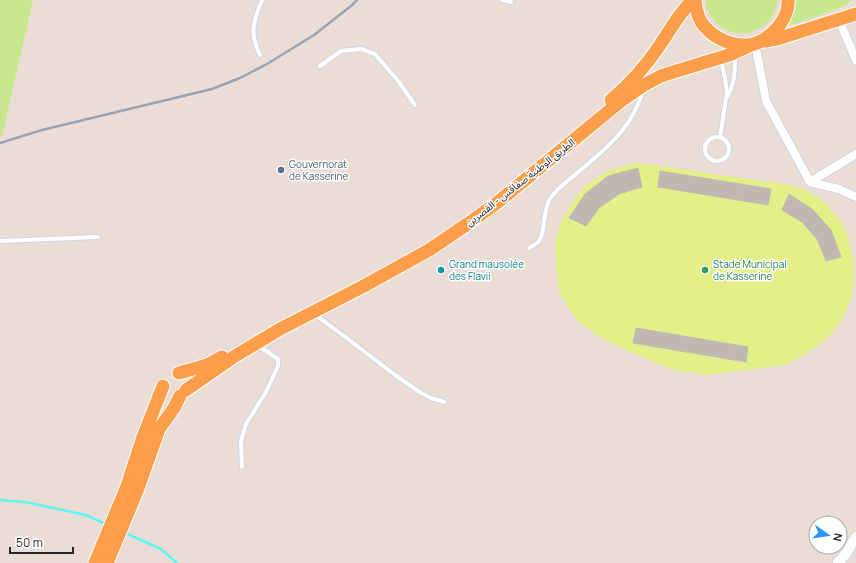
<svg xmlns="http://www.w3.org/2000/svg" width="856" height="563" font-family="Manrope,'Noto Sans Arabic',sans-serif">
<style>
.green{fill:#c7e88d}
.pitch{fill:#e3f087}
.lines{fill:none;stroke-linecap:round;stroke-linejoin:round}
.stream{stroke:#5ef8f4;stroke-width:2.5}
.building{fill:#c2b8b3;stroke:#c6b8b0}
.service-casing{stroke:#ccd6e2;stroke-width:6}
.minor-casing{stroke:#ccd6e2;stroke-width:10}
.tertiary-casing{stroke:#ccd6e2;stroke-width:12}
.primary-casing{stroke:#fff;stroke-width:15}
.service{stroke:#fff;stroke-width:4}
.minor{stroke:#fff;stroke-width:8}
.tertiary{stroke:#fff;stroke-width:10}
.primary{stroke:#fc9e4a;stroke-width:13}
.rail{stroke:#99a5b3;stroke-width:2.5}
.service-dot{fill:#5c6f8a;stroke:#fff;stroke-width:1.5}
.culture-dot{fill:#0f9aa8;stroke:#fff;stroke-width:1.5}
.leisure-dot{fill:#2e9e5b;stroke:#fff;stroke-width:1.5}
.labels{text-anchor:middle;stroke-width:3;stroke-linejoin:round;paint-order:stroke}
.service-label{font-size:10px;fill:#4e5e75;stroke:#fff;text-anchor:start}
.street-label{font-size:10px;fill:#272727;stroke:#fff}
.culture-label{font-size:10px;fill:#0d838f;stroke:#fff;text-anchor:start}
.leisure-label{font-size:10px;fill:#27864d;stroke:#fff;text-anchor:start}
</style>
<rect width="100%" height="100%" fill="#ebdcd6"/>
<g class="green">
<path d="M0 0H33L2 136 0 137Z"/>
<path d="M705 0H778C776 8 774 16 768 22 763 27 757 30 752 32 729 38 708 23 705 0Z"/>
<path d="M795 0H852L843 7 785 27 794 7Z"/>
</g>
<path class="pitch" d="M638 163 790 185 808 191 825 203 841 221 848 236 852 254 854 274 852 297 841 321 828 338 803 356 785 365 708 375 674 370 638 355 601 338 579 322 569 309 559 291 556 267 555 246 561 221 576 197 586 185 610 170Z"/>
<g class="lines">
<g class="stream">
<path d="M0 500 25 502 86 515 106 524"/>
<path d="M123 532 161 549 177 563"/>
</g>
</g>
<g class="building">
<path d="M638 168 642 187 619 194 599 208 586 226 569 218 585 194 608 176Z"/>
<path d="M660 171 771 189 768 205 658 187Z"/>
<path d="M789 194 812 209 831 230 841 257 826 261 817 239 802 222 782 210Z"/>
<path d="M636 328 748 347 746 362 633 343Z"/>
</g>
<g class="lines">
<defs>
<g id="service">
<path d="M502 0 511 2"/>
<path d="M260 55C249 32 253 23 262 0"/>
<path d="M320 66 341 51 361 49 375 54 399 82 415 105"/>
<path d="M727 97C735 84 735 70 735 55"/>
<path d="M720 137 727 92 725 79 721 60"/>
<circle cx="717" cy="149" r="12"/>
<path d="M0 241 98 237"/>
<path d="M529 248C532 246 537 244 539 241 546 232 542 211 550 199 556 189 566 182 576 174 604 150 634 128 643 89"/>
<path d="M314 314 348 339 395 375 421 393 431 398 444 402"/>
<path d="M242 467 241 441 246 424 266 392 278 366V359L257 345"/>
</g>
<g id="minor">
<path d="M839 20 856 60"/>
<path d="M755 43 766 101 810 182 839 189 856 197"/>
<path d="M810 182 856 154"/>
</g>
<path id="tertiary" d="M838 563 847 552 856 537"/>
<g id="primary">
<path d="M695 0C696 9 698 19 704 26 716 40 736 48 754 44 764 41 773 33 779 26 784 19 789 9 788 0"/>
<path d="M765 41 777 39 856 14"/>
<path d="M611 100C630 84 646 66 660 45 671 29 678 14 693 0"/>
<path d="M179 373 207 365 222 357"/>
<path d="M186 390 235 356 280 329 362 287 429 250 469 223 498 202 621 101 644 85 661 76 670 73 729 55 753 44"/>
<path d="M95 563 127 486 143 437 163 386"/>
<path d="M107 563 137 491 159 429 174 408 180 396"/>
</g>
</defs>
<use href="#service" class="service-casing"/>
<use href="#minor" class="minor-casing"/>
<use href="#tertiary" class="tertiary-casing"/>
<use href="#primary" class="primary-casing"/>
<use href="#service" class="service"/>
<use href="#minor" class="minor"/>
<use href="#tertiary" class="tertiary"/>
<use href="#primary" class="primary"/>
<path class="rail" d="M0 143 42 130 212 89 240 78 267 64 314 35 351 6 357 0"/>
</g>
<circle class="service-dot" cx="281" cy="170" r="4"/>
<circle class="culture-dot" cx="441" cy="270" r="4"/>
<circle class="leisure-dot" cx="705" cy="270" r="4"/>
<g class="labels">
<g class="service-label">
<text x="289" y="168">Gouvernorat<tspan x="289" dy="12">de Kasserine</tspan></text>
</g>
<g class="street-label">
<text transform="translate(520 182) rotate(-38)" y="4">الطريق الوطنية صفاقس - القصرين</text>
</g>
<g class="culture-label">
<text x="449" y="268">Grand mausolée<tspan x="449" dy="12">des Flavii</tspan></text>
</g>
<g class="leisure-label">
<text x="713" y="268">Stade Municipal<tspan x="713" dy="12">de Kasserine</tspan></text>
</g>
</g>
<g transform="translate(828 535) rotate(103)"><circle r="19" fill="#ffffff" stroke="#a9a9a9"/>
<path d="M0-3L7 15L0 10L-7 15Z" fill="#2f93ff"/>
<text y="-6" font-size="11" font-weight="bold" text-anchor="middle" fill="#272727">N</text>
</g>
<path d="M10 547v6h63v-6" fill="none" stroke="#272727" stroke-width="2"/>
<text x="16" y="547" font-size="12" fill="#272727" stroke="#ffffff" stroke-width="3" paint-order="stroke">50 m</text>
</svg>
